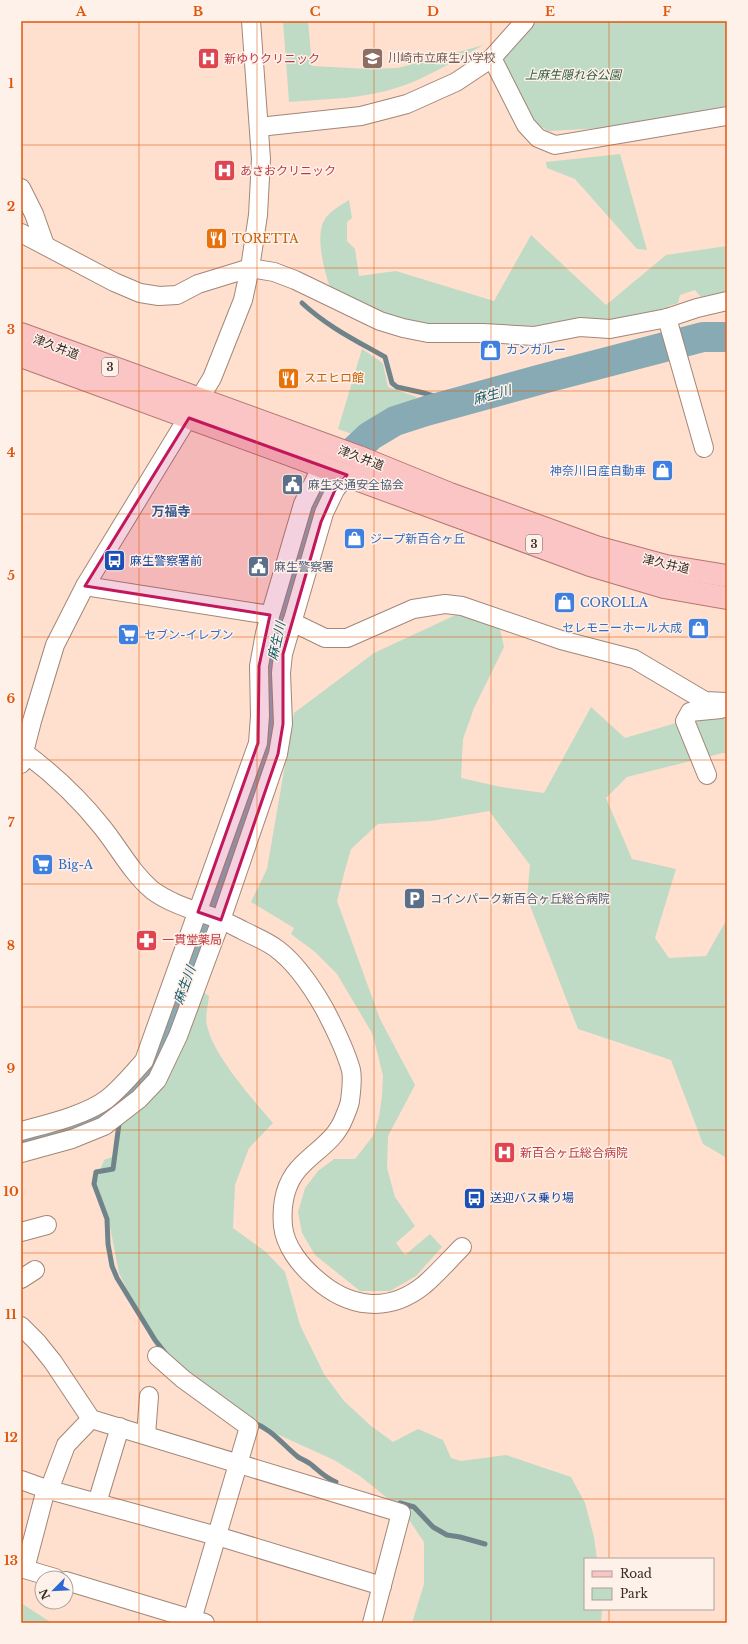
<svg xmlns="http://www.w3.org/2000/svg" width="748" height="1644" font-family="'Libre Baskerville','Noto Sans JP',serif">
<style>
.green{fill:#bfdac5}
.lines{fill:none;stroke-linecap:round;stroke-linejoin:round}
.stream{stroke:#6f848a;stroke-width:5}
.river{stroke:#87aab5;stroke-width:30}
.minor-casing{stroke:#a38677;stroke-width:20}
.major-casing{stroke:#b47673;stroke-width:24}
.minor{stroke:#fff;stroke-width:18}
.major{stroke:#fac5c4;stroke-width:22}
.marked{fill:#c2185b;fill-opacity:0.2;stroke:#c2185b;stroke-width:3;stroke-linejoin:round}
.grid{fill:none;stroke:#df570d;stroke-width:1;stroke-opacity:0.55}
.labels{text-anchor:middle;stroke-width:3;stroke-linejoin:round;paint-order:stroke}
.shield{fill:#fef1ea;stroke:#736660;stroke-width:1}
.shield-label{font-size:11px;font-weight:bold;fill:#372b25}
.education-label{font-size:12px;fill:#785e54;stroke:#fef1ea;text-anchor:start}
.health-label{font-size:12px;fill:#be3a42;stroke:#fef1ea;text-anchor:start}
.park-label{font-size:12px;font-style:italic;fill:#326041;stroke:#fef1ea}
.food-label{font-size:12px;fill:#c56008;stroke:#fef1ea;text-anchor:start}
.street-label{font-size:12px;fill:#372b25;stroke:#fef1ea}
.shop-label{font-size:12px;fill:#366cbe;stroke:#fef1ea;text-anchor:start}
.service-label{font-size:12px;fill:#4e5e75;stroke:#fef1ea;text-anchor:start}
.transit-label{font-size:12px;fill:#164399;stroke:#fef1ea;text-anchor:start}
.water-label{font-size:13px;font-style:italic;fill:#135b6c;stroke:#fef1ea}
.neighbourhood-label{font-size:13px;font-weight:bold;fill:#35558d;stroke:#fef1ea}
.neatline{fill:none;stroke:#df570d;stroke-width:1.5}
.grid-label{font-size:13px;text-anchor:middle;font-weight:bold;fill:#df570d}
</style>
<rect width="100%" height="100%" fill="#ffe0cf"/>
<g class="green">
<path d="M283 21H308L312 66 369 69 398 68 484 45C458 58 426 79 399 87 364 99 326 99 289 102Z"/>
<path d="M536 21H727V106L604 128 548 131 533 121 501 59Z"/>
<path d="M620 154 647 250 637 249 575 179 547 168 546 162Z"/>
<path d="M349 200 352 218 347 222V241L355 249 359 276 396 271 494 301 531 235 606 305 666 255 727 246V291L701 297 695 290 680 295 678 303 668 306 669 311 661 313 546 329 408 325 333 294C325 277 314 235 325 219 330 211 341 205 349 200Z"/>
<path d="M362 349 380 361 383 364 388 387 417 397 408 404 380 415 352 434 338 429Z"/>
<path d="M460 613 499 625 504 647 474 708 463 739 461 778 501 787 544 793 591 707 625 738 700 716H727V755L723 753 627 777 606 798 632 859 676 869 655 938 669 958 706 956 727 919V1158L703 1144 671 1060 578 1029 527 898 530 865 489 811 431 821 378 824 351 849 345 870 337 901 380 1019 415 1085 388 1136 387 1168 395 1197 415 1226 396 1243 405 1255 430 1234 442 1247 416 1276 390 1291H360L315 1255 302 1233 298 1212 305 1188 318 1171 334 1159H355L373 1136 379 1117 382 1096 383 1076 378 1055 372 1033 337 974 315 952 291 934 294 928 251 902 267 869 294 713 374 653Z"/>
<path d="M200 990 209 996C208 1007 204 1018 208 1029 215 1057 254 1101 273 1123L249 1148 235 1185 233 1228 266 1252 285 1272 300 1325 324 1374 344 1401 370 1425 393 1442 418 1429 443 1440 451 1458 461 1461 506 1455 571 1477 585 1503 594 1537 597 1559H585V1609H602L601 1623H412L424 1584V1542L403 1511 360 1476 334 1460 253 1423 163 1357 150 1337 119 1273 109 1222 95 1184 104 1160 115 1156 120 1126Z"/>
<path d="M21 1603 52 1623H21Z"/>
</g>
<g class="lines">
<g class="stream">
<path d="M302 303C328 327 355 340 385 357L392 383 397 387 424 393 455 403"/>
<path d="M119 1124 113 1169 96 1172 94 1184 107 1219 108 1244 112 1266 117 1278 155 1340 166 1354"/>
<path d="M251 1422C271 1428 282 1444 298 1457 303 1460 309 1462 313 1466 321 1473 326 1478 336 1482"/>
<path d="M400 1503 414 1507 433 1527 447 1535 460 1537 485 1544"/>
</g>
<path class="river" d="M21 1141 92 1120 113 1108 131 1094 143 1078 168 1032 267 755 274 717V696L270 670 274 641 323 493 339 465 370 436 395 421 426 411 542 379 703 337H727"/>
<defs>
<g id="minor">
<path d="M492 58 526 125 538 138 555 145 727 116"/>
<path d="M259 127 361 116 407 104 456 82 492 58 525 21"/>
<path d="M21 188 34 214 45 245"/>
<path d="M21 233 114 282 140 293 159 296 177 295 198 284 250 268 274 272 295 280 380 321 403 328 428 333H483L534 336 580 327 610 329 667 318 697 308 727 301"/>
<path d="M667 318 704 448"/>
<path d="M85 586 270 615"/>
<path d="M292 622 325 638H347L413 609 445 604 462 606 561 640 634 659 705 701 727 702"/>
<path d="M21 750C51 772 79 798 102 827 119 848 131 872 152 890 169 903 193 910 213 917 223 920 232 925 242 930 253 936 267 941 277 949 297 964 312 987 324 1008 333 1025 346 1052 351 1070 353 1079 351 1092 350 1101 349 1107 346 1113 344 1118 336 1139 318 1149 303 1164 286 1180 281 1203 283 1226 285 1246 300 1265 315 1278 348 1308 388 1314 424 1285 437 1274 449 1260 462 1247"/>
<path d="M21 764 32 721 55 645 85 586 212 378 243 300 250 268 258 215 261 159 251 21"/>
<path d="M707 775 685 721 690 712 721 709"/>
<path d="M21 1131C47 1124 86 1115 107 1099 121 1088 132 1074 144 1061L258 743 260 716 259 666 265 633 303 504 322 466"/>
<path d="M21 1153 72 1139 104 1126 139 1099 157 1080 178 1036 221 920 278 754 283 724 281 673 283 654 324 513 335 490 347 475"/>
<path d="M21 1232 47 1225"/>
<path d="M21 1279 35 1270"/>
<path d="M21 1326 37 1342 53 1362 91 1419 401 1513 372 1623"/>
<path d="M157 1356 183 1379 249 1427 191 1623"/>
<path d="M146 1435 149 1396"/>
<path d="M21 1480 46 1489 217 1536 382 1586"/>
<path d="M97 1503 120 1427"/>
<path d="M21 1568 55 1578"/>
<path d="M25 1569 46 1489 51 1485 66 1445 91 1419"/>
<path d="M66 1581 205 1623"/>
</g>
<g id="major">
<path d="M21 334 359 457 450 494 596 547 666 566 727 576"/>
<path d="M21 356 590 565 664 587 727 598"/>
</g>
</defs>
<use href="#minor" class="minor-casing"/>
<use href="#major" class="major-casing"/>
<use href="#minor" class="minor"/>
<use href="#major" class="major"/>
</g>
<path class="marked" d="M189 418 347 475 335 490 321 522 283 654V724L278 754 221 920 198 912 258 743 259 666 270 615 85 586Z"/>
<path class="grid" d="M139 21V1623M257 21V1623M374 21V1623M491 21V1623M609 21V1559M21 145H727M21 268H727M21 391H727M21 514H727M21 637H727M21 760H727M21 884H727M21 1007H727M21 1130H727M21 1253H727M21 1376H727M21 1499H727M609 1609V1623"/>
<defs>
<symbol id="school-square" viewBox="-11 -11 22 22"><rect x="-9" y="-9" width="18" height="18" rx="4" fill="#8d6e63" stroke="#fef1ea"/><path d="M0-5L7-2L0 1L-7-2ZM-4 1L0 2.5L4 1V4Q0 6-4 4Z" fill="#fff"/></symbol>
<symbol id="hospital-square" viewBox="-11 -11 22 22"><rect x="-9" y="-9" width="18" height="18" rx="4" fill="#e0444e" stroke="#fef1ea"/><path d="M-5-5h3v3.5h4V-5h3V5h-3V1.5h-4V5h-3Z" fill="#fff"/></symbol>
<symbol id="restaurant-square" viewBox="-11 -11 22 22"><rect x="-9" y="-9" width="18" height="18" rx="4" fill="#e8710a" stroke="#fef1ea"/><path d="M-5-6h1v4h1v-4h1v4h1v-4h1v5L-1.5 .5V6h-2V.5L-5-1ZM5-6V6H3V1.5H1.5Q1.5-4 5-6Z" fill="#fff"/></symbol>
<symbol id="shop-square" viewBox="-11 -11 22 22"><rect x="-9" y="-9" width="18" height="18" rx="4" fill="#3f7fe0" stroke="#fef1ea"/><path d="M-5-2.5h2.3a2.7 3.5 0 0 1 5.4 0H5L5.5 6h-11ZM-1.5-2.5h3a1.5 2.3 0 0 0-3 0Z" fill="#fff"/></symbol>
<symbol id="civic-square" viewBox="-11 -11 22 22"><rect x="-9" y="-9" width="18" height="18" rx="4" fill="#5c6f8a" stroke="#fef1ea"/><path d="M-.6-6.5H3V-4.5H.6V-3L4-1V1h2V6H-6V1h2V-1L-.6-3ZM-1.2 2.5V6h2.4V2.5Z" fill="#fff"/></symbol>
<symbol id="bus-square" viewBox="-11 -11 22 22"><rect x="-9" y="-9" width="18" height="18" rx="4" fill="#1a4fb4" stroke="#fef1ea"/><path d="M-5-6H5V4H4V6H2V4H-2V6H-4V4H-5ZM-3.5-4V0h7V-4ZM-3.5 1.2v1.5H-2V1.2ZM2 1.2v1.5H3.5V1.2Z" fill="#fff"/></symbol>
<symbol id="supermarket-square" viewBox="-11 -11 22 22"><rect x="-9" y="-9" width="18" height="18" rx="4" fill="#3f7fe0" stroke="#fef1ea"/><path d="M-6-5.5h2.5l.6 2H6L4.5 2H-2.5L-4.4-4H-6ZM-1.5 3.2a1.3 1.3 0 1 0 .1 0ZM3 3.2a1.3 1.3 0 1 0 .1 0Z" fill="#fff"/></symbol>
<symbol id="parking-square" viewBox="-11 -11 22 22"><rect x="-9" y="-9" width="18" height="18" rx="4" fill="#5c6f8a" stroke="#fef1ea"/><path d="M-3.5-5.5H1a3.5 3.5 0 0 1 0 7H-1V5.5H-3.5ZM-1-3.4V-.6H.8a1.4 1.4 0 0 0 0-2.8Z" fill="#fff"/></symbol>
<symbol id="pharmacy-square" viewBox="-11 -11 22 22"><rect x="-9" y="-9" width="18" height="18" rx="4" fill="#e0444e" stroke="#fef1ea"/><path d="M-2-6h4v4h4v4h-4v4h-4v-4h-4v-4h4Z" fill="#fff"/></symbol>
</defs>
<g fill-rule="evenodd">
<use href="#school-square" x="360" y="46" width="25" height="25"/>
<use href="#hospital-square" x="196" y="46" width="25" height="25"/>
<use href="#hospital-square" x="212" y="158" width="25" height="25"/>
<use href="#restaurant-square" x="204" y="226" width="25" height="25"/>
<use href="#shop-square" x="478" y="338" width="25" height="25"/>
<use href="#restaurant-square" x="276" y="366" width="25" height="25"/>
<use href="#shop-square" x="650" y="458" width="25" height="25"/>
<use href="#civic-square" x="280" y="472" width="25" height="25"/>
<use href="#shop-square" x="342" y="526" width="25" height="25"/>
<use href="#bus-square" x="102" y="548" width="25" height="25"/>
<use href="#civic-square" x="246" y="554" width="25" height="25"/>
<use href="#shop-square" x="552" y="590" width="25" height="25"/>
<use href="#shop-square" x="686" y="616" width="25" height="25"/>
<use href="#supermarket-square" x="116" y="622" width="25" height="25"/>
<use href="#supermarket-square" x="30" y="852" width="25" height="25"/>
<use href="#parking-square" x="402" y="886" width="25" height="25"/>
<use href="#pharmacy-square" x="134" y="928" width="25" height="25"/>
<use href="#hospital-square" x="492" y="1140" width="25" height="25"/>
<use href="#bus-square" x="462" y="1186" width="25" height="25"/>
</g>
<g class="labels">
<g class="shield">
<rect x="102" y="358" width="16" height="18" rx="3"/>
<rect x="526" y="535" width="16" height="18" rx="3"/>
</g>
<g class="shield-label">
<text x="110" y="371">3</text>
<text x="534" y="548">3</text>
</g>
<g class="education-label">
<text x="388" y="62">川崎市立麻生小学校</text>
</g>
<g class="health-label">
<text x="224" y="63">新ゆりクリニック</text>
<text x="240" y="175">あさおクリニック</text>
<text x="162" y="944">一貫堂薬局</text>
<text x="520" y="1157">新百合ヶ丘総合病院</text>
</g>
<g class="park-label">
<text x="573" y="79">上麻生隠れ谷公園</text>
</g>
<g class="food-label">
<text x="232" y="243">TORETTA</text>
<text x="304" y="382">スエヒロ館</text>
</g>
<g class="street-label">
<text transform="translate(56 347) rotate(21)" y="4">津久井道</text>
<text transform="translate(361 458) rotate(21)" y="4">津久井道</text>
<text transform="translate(666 564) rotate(13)" y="4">津久井道</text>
</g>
<g class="shop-label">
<text x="506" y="354">カンガルー</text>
<text x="646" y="475" text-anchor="end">神奈川日産自動車</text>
<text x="370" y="543">ジープ新百合ヶ丘</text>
<text x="580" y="607">COROLLA</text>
<text x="682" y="632" text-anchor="end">セレモニーホール大成</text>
<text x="144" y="639">セブン-イレブン</text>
<text x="58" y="869">Big-A</text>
</g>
<g class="service-label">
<text x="308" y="489">麻生交通安全協会</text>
<text x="274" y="571">麻生警察署</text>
<text x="430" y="903">コインパーク新百合ヶ丘総合病院</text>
</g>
<g class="transit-label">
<text x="130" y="565">麻生警察署前</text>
<text x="490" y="1202">送迎バス乗り場</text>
</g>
<g class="water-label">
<text transform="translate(492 394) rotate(-15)" y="5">麻生川</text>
<text transform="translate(276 641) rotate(-77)" y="5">麻生川</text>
<text transform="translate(184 985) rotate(-70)" y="5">麻生川</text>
</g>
<g class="neighbourhood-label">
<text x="171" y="516">万福寺</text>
</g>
</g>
<rect width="748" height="1644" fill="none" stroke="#fef1ea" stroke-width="44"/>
<rect x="584" y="1558" width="130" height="52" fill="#fef1ea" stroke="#aea29b"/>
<rect x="592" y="1571" width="20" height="6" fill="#fac5c4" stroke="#aea29b"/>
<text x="620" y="1578" font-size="12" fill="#372b25">Road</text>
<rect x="592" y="1588" width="20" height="12" fill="#bfdac5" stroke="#aea29b"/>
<text x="620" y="1598" font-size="12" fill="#372b25">Park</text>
<g transform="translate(54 1590) rotate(246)"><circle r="19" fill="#fef1ea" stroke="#aea29b"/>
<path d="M0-3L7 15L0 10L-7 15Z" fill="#2d69d6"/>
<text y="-6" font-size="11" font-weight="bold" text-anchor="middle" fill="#372b25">N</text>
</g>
<rect x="22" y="22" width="704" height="1600" class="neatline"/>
<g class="grid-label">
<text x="81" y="16">A</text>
<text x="198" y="16">B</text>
<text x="315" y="16">C</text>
<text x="433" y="16">D</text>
<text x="550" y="16">E</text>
<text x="667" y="16">F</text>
<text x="11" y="88">1</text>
<text x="11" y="211">2</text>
<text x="11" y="334">3</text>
<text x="11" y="457">4</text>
<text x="11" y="580">5</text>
<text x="11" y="703">6</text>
<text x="11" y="827">7</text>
<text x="11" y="950">8</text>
<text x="11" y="1073">9</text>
<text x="11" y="1196">10</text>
<text x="11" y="1319">11</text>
<text x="11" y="1442">12</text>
<text x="11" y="1565">13</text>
</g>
</svg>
